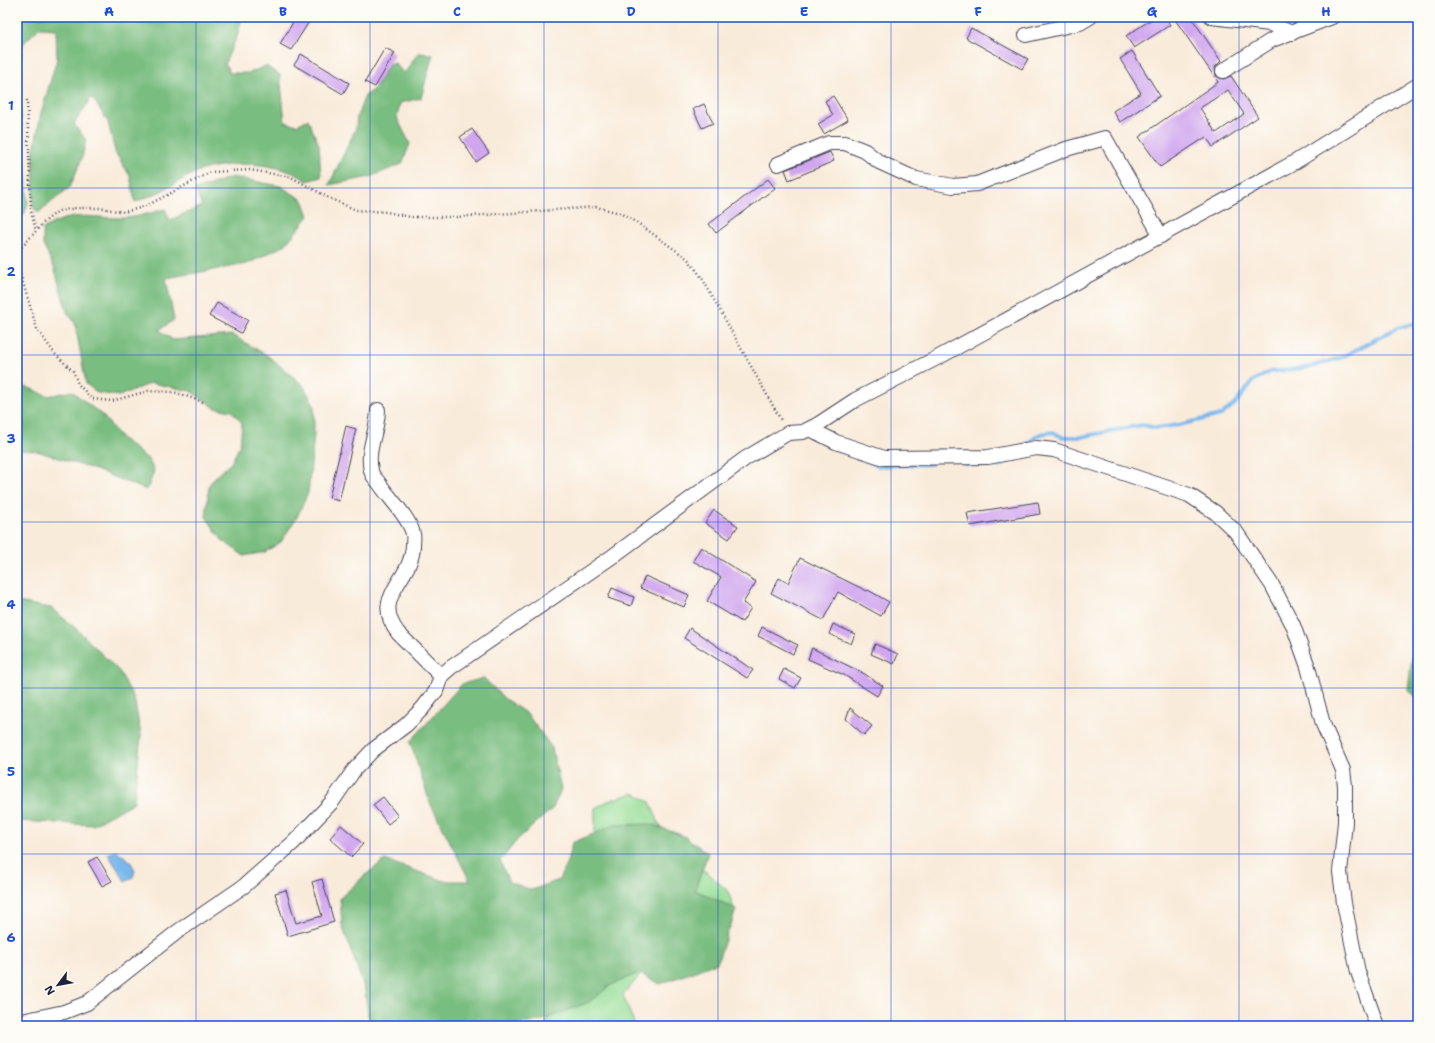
<svg xmlns="http://www.w3.org/2000/svg" width="1435" height="1043" font-family="'Shantell Sans',sans-serif">
<style>
.green{fill:#97de97;stroke:#5c8069}
.forest{fill:#79bd80;stroke:#4e705e}
.water{fill:#78b8ec;stroke:#4d6d94}
.lines{fill:none;stroke-linecap:round;stroke-linejoin:round}
.stream{stroke:#78b8ec;stroke-width:4}
.building{fill:#d0a7ef;fill-rule:evenodd}
.minor-casing{stroke:#424053;stroke-width:16}
.path{stroke:#424053;stroke-width:2.5;stroke-dasharray:1 3;stroke-linecap:butt}
.minor{stroke:#fff;stroke-width:14}
.grid{fill:none;stroke:#1d4ed8;stroke-width:1;stroke-opacity:0.55}
.neatline{fill:none;stroke:#1d4ed8;stroke-width:1.5}
.grid-label{font-size:13px;text-anchor:middle;font-weight:bold;fill:#1d4ed8}
</style>
<rect width="100%" height="100%" fill="#fdfcf7"/>
<filter id="ink" filterUnits="userSpaceOnUse"><feTurbulence type="fractalNoise" baseFrequency=".025" numOctaves="2"/><feDisplacementMap in="SourceGraphic" scale="8" xChannelSelector="R" yChannelSelector="G"/><feConvolveMatrix kernelMatrix="1 2 1 2 8 2 1 2 1" color-interpolation-filters="sRGB"/></filter>
<filter id="wash" filterUnits="userSpaceOnUse"><feTurbulence type="fractalNoise" baseFrequency=".012" numOctaves="4" result="noise"/><feDisplacementMap in="SourceGraphic" scale="16" xChannelSelector="R" yChannelSelector="G"/><feGaussianBlur stdDeviation="0.9" result="paint"/><feColorMatrix in="noise" values="0 0 0 0 0 0 0 0 0 0 0 0 0 0 0 0 0 1.4 0 .05"/><feComposite in="paint" operator="in"/></filter>
<g filter="url(#wash)">
<rect width="100%" height="100%" fill="#f9ebda"/>
<path class="green" d="M634 793 650 802 660 826 681 855 709 874 728 891 735 912 730 928 719 941 643 972 623 995 635 1026H545L566 976 595 878V808L608 801Z"/>
<g class="forest">
<path d="M17 17H242L238 34 225 63 230 73H249L266 66 280 75 285 122 297 125 308 119 319 145 321 177 307 181C279 161 234 161 202 170 191 173 180 182 169 187 159 193 147 197 135 202L130 176 115 152 108 122 92 97 74 124 86 140 82 158 70 187 38 213 33 207 34 150 41 113 57 59 56 29 39 28 23 44 18 77 28 203 24 215 17 218Z"/>
<path d="M418 53 433 54 421 98 400 103 397 118 410 144 402 164 370 177 329 185 356 128 357 116 365 96 375 88 389 65 395 63 404 74Z"/>
<path d="M232 177 280 186 303 200 309 216 285 245 247 264 166 278 174 320 159 330 173 340 232 335 268 356 303 385 314 405V435L308 493 297 517 281 542 265 552 244 556 222 540 206 517 209 485 216 476 231 463 240 445 242 423 232 411 215 408 191 391 151 383 119 396 98 393 86 384 75 323 67 312 54 267 43 245V229C73 209 93 219 126 218 139 217 153 212 165 209L170 220 202 206 195 190Z"/>
<path d="M27 387 48 396 72 391 103 416 121 438 149 460 154 471 147 490 96 470 37 451 17 450V389Z"/>
<path d="M17 602 51 608 79 631 119 671 134 698 141 735 134 802 93 825 17 821Z"/>
<path d="M1418 639V698L1408 690 1412 656Z"/>
<path d="M484 678 505 699 527 714 552 748 561 789 553 808 518 839 500 861 509 882 532 890 559 880 567 862 572 843 614 825 651 824 684 836 708 853 695 890 736 909 717 963 660 984 639 973 611 985 589 1002 540 1021 509 1026H376L368 1016 365 990 342 925 340 898 364 876 385 860 444 881H470L430 803 410 742 462 684Z"/>
</g>
<path class="water" d="M117 851 130 861 135 870 133 877 125 881 108 854Z"/>
<g class="lines">
<g class="stream">
<path d="M1024 446 1040 434 1053 432 1062 437H1081L1142 425 1157 428 1179 425 1221 415 1235 404 1253 381 1270 372 1311 367 1342 357 1397 328 1418 323"/>
<path d="M838 450 856 456 879 466 931 464"/>
<path d="M965 464 999 466 1014 457"/>
</g>
</g>
<g id="blocks">
<g class="building">
<path d="M296 17H312L291 50 280 44Z"/>
<path d="M1155 17H1165L1170 25 1134 48 1126 36Z"/>
<path d="M1182 17H1191L1221 61 1215 67 1216 76 1223 79 1231 76 1258 117 1213 147 1206 137 1160 167 1139 137 1218 82 1176 21ZM1228 90 1244 114 1216 133 1200 108Z"/>
<path d="M971 28 1028 59 1022 69 966 38Z"/>
<path d="M385 48 395 53 375 87 365 82Z"/>
<path d="M1132 51 1160 96 1120 122 1113 111 1141 93 1120 59Z"/>
<path d="M301 54 349 83 343 94 294 65Z"/>
<path d="M833 96 848 120 824 134 818 124 833 115 825 101Z"/>
<path d="M704 104 713 123 702 128 693 109Z"/>
<path d="M472 129 489 153 476 162 460 137Z"/>
<path d="M830 152 834 161 789 180 785 170Z"/>
<path d="M768 179 775 188 716 233 709 224Z"/>
<path d="M217 303 248 320 241 333 209 316Z"/>
<path d="M346 426 356 429 339 501 329 498Z"/>
<path d="M1038 502 1040 514 970 526 967 513Z"/>
<path d="M714 510 738 526 729 539 705 523Z"/>
<path d="M701 547 756 582 743 603 751 608 742 622 707 601 721 577 693 561Z"/>
<path d="M800 558 867 591 868 590 889 602 881 616 838 592 823 620 771 593 779 578 788 583Z"/>
<path d="M645 576 689 595 684 607 640 588Z"/>
<path d="M612 588 634 597 631 606 608 598Z"/>
<path d="M833 624 855 634 851 644 829 634Z"/>
<path d="M762 627 798 645 793 654 758 636Z"/>
<path d="M690 628 753 670 747 678 684 638Z"/>
<path d="M875 644 898 654 894 664 871 654Z"/>
<path d="M812 648 863 673 883 686 877 696 844 675 808 659Z"/>
<path d="M784 669 801 678 795 688 779 679Z"/>
<path d="M850 708 872 726 864 735 846 719Z"/>
<path d="M383 797 398 816 388 824 373 805Z"/>
<path d="M341 825 363 844 351 857 330 838Z"/>
<path d="M97 857 112 881 102 886 88 862Z"/>
<path d="M322 879 334 922 288 936 275 893 286 890 296 923 322 916 312 882Z"/>
</g>
</g>
</g>
<g filter="url(#ink)">
<use href="#blocks" fill-opacity="0" stroke="#424053" stroke-width="1"/>
<g class="lines">
<defs>
<g id="minor">
<path d="M1212 17 1270 24 1292 33"/>
<path d="M1026 35 1080 23 1090 17"/>
<path d="M1223 71 1272 40 1332 17"/>
<path d="M778 164 829 143H845L865 151 879 162 916 179 953 186 977 184 1066 149 1105 138 1161 236"/>
<path d="M378 410C378 430 366 450 371 470 371 475 376 479 379 483 388 497 410 518 413 534 414 537 413 542 413 546 412 581 370 596 398 633L441 676"/>
<path d="M810 429 836 442 884 458 988 457 1036 448 1054 450 1189 495 1216 513 1236 532 1272 585 1293 625 1308 667 1323 724 1343 770 1345 786V822L1340 872 1344 903 1358 972 1377 1026"/>
<path d="M17 1022 64 1012 87 1003 177 932 244 886 293 843 332 802 354 770 373 750 406 725 422 709 436 691 441 676 450 668 613 556 746 458 788 433 803 432 817 425 855 400 939 357 1295 162 1418 85"/>
</g>
</defs>
<use href="#minor" class="minor-casing"/>
<g class="path">
<path d="M27 100 31 211 36 231"/>
<path d="M17 258 22 247 43 223 58 211 76 208H100L124 212 144 207 211 172 250 170 291 177 329 198 356 210 387 212 410 217H456L596 207 620 213 639 224 688 259 702 278 782 422"/>
<path d="M17 263 37 329 55 354 73 371 78 384 92 399 112 401 148 391 174 392 203 402"/>
</g>
<use href="#minor" class="minor"/>
</g>
</g>
<path class="grid" d="M196 17V1026M370 17V1026M544 17V1026M718 17V1026M891 17V1026M1065 17V1026M1239 17V1026M17 188H1418M17 355H1418M17 522H1418M17 688H1418M17 854H1418"/>
<rect width="1435" height="1043" fill="none" stroke="#fdfcf7" stroke-width="44"/>
<g transform="translate(58 985) rotate(238)" stroke="#fdfcf7" stroke-width="3" paint-order="stroke">
<path d="M0-3L7 15L0 10L-7 15Z" fill="#22223b"/>
<text y="-6" font-size="11" font-weight="bold" text-anchor="middle" fill="#22223b">N</text>
</g>
<rect x="22" y="22" width="1391" height="999" class="neatline"/>
<g class="grid-label">
<text x="109" y="16">A</text>
<text x="283" y="16">B</text>
<text x="457" y="16">C</text>
<text x="631" y="16">D</text>
<text x="804" y="16">E</text>
<text x="978" y="16">F</text>
<text x="1152" y="16">G</text>
<text x="1326" y="16">H</text>
<text x="11" y="110">1</text>
<text x="11" y="276">2</text>
<text x="11" y="443">3</text>
<text x="11" y="609">4</text>
<text x="11" y="776">5</text>
<text x="11" y="942">6</text>
</g>
</svg>
